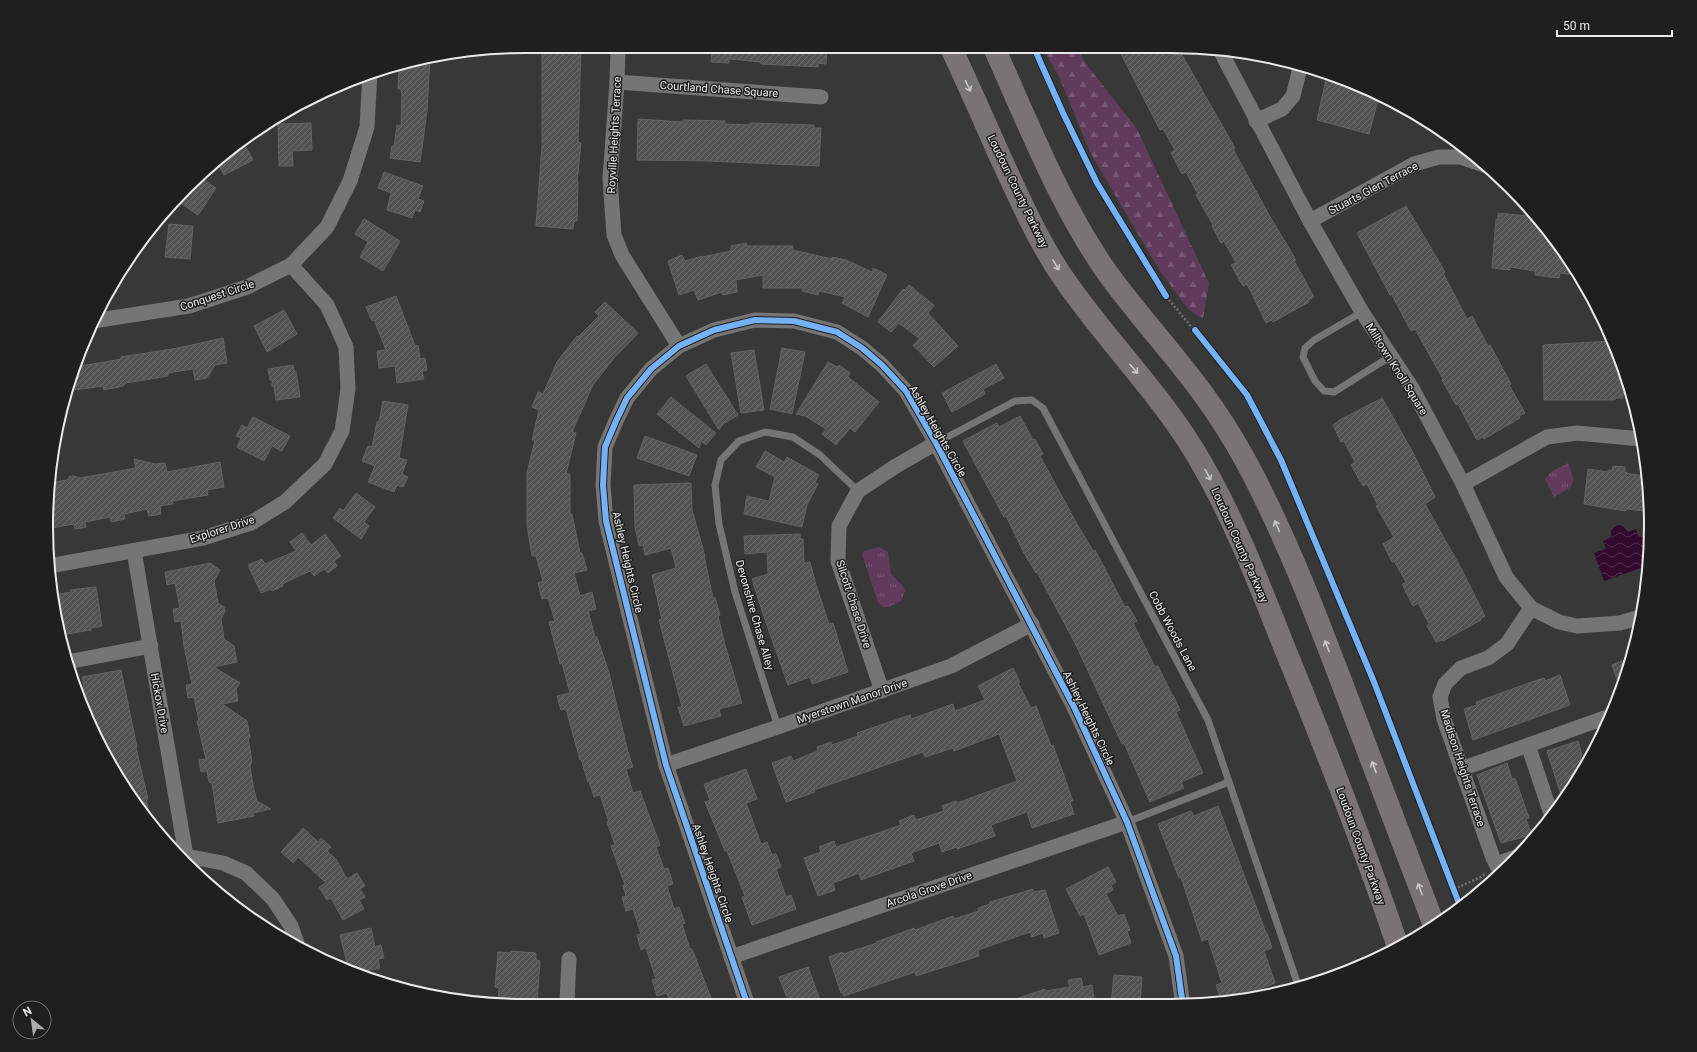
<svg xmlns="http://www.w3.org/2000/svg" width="1697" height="1052" font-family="Roboto,sans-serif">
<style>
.forest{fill:url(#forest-firs)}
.park{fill:url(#park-tufts)}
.water{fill:url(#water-waves)}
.building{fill:url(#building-hatch);stroke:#636363}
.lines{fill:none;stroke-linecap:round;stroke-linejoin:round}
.path{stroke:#727272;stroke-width:2.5;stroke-dasharray:2 2;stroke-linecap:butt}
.service{stroke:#767576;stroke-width:7}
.minor{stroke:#767576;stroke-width:15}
.primary{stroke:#797378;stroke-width:22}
.cycleway-casing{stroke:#201f20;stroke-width:8}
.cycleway{stroke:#73b2f8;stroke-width:6}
.oneway{stroke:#c9c6c8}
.labels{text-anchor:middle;stroke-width:3;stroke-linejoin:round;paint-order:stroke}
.street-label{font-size:11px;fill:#ebeaeb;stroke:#201f20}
.rim{fill:none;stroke:#ebeaeb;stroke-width:2}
</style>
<defs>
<pattern id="forest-firs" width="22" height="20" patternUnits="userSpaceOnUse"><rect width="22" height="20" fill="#603b5b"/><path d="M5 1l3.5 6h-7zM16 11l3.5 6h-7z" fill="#775873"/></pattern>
<pattern id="park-tufts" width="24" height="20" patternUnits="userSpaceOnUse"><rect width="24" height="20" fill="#603b5b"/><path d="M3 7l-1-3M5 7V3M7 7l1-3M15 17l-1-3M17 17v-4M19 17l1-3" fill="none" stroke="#775873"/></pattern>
<pattern id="water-waves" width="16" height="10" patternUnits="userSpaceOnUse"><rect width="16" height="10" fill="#310a2e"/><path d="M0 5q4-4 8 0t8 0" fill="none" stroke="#4f2e4c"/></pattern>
<pattern id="building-hatch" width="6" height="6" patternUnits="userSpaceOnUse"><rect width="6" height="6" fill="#535353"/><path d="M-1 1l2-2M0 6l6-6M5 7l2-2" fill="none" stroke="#6c6c6c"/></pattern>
</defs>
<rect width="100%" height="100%" fill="#383838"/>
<path class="forest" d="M1044 50H1079L1083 60 1137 129 1209 283 1203 319 1188 309 1160 271 1125 212 1090 152 1060 79Z"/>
<g class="park">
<path d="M1568 463 1574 480 1570 488 1554 497 1545 479 1552 471Z"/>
<path d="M879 547 888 552 891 574 903 586 905 591 901 601 889 607H883L878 603 862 554 864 551Z"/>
</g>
<path class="water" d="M1619 525 1624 527 1628 532 1636 529 1639 537 1649 533V565L1604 581 1594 553 1606 549 1603 541 1611 537V531L1614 527Z"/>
<g class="building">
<path d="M542 50H581L578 142 581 143 577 182H578L577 221H574L573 229 536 226 542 146Z"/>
<path d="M712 50H730L729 63 711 62Z"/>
<path d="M731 50H827L826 64 818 63V67L761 64V62L730 59Z"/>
<path d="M1119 50H1175L1179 56 1182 55 1235 148 1233 149 1269 215 1296 260 1294 261 1314 297 1308 300 1309 302 1273 322 1271 320 1266 323 1247 284 1243 286 1231 265 1236 263 1224 241 1221 243 1212 226 1213 225 1196 195 1198 194 1186 172 1182 174 1171 153 1175 150 1163 129 1160 130Z"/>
<path d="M430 58 427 111 420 162 390 158 392 146H394L397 125 401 126 402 93 401 92V89H398L399 65Z"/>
<path d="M1327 75 1354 82 1379 96 1369 134 1317 120Z"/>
<path d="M638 119 683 122V120L725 121V124L750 125V123L814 125V128H821L819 166 708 161 637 160Z"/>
<path d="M311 123 312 150 292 151 293 166H279L278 124Z"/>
<path d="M242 140 253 160 224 175 217 162 234 145Z"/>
<path d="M384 172 423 186 418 199 424 201 420 212 415 210 412 218 387 210 391 193 378 188Z"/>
<path d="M201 178 216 188 198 215 178 201Z"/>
<path d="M1406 206 1445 272 1443 273 1467 319 1472 316 1488 346 1490 345 1511 384 1509 385 1525 413 1519 416 1520 418 1484 439 1483 437 1477 440 1458 404 1456 405 1447 389 1442 380 1443 379 1415 329 1411 331 1392 295H1390L1357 233Z"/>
<path d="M1498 213 1537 217 1579 275 1560 273 1559 278 1535 275V271L1510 267V270L1492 268 1496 219 1498 220Z"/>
<path d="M364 219 400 241 383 271 360 257 368 242 355 234Z"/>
<path d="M169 224 193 226 190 259 165 257Z"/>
<path d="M746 243 747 246H793V250L832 259V257L846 260 872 272 873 268 887 275 868 317 842 303 845 297 819 291 818 295 802 291 803 288H763V275L736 280 737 292 723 295 722 292 698 300 694 290 679 295 668 261 682 255 685 261 702 256V257L731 251V246Z"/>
<path d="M909 285 934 305 928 313 958 346 934 367 913 345 920 339 899 323 891 332 878 322 903 289 905 290Z"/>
<path d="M396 296 415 346 418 345 420 359 425 358 427 370 422 371 424 379 397 383 395 366 379 368 377 351 386 350 374 320 372 321 366 307Z"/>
<path d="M605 302 638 333 614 358 593 385 572 432 576 433 566 474H570V514H572L580 553H582L587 570 574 573 580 596 592 592 596 609 588 611 595 637H597L609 673 628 752 633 767 626 769 633 793 640 791 660 845 656 847 664 869 668 868 673 884 667 886 674 909 679 907 685 923 682 924 690 949H692L713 1003H670L667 993 657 996 652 980 656 979 646 948 641 950 637 935 641 934 633 909 626 911 622 897 626 896 623 886 625 885 611 846 615 845 607 822H609L600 795 594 797 589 781 588 782 581 759 580 760 566 709 561 710 557 696 570 693 562 663 560 664 549 622 555 621 548 598 542 599 538 583 543 581 536 556H532L527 525V473L535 440H532L539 410 532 407 538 392 543 394 557 362 577 336 578 337 599 316 595 312Z"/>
<path d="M284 310 297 334 267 352 254 326Z"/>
<path d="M223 338 227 363 215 365 207 378 195 380 193 369 168 373V376L126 383 123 386 104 390 103 386 66 391 74 367 105 362 121 359V357L178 348Z"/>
<path d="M1612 341 1625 371 1631 394H1623V398H1615V400H1544L1543 345Z"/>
<path d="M782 348 805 352 792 414 770 409Z"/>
<path d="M754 350 764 410 741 413 731 353Z"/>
<path d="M828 362 837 367 839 365 850 373 848 377 879 402 855 432 850 428 836 445 822 434 826 429 805 416 796 414Z"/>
<path d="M706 364 738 415 723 424 719 430 686 376Z"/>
<path d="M996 364 1004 378 983 389 985 394 952 412 942 393Z"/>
<path d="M293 365 294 371H296L300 397 276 400 274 386H272V380H270L268 369Z"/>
<path d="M671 397 716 433 706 445 701 441 699 448 657 414Z"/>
<path d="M1382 398 1412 451 1435 497 1425 504 1462 570 1485 616 1480 619 1481 620 1443 641 1442 640 1436 642 1427 626 1429 624 1418 603 1413 606 1402 584 1406 582 1394 561 1392 562 1383 544 1394 537 1376 506 1378 505 1367 484 1363 486 1351 465 1355 462 1344 441 1341 442 1333 425 1338 422V421Z"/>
<path d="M383 401 408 405 399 458 407 460 402 474 408 477 403 487 397 485 394 492 368 482 375 466 362 461 368 446 372 447 377 422H379Z"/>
<path d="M1020 416 1033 440 1035 439 1043 454 1040 456 1077 524 1093 551 1095 550 1125 607 1128 606 1137 621 1133 623 1155 667 1158 666 1172 695H1173L1180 710 1176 712 1203 773 1181 782 1184 788 1150 802 1124 743 1122 744 1075 643 1037 572 1036 573 1024 553 1006 516 1004 517 991 493 963 441 997 423 999 427Z"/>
<path d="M253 417 290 436 282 451 272 446 264 461 237 447 241 438 236 436 242 425 247 428Z"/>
<path d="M645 436 697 455 689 476 637 458Z"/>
<path d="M765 451 784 462 787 457 819 475 815 482 818 484 807 505 802 527 744 514 747 496 769 501 775 477 756 467Z"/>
<path d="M134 459 155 464 165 463 167 472 220 462 224 487 207 490 208 495 172 501 173 504 160 506 161 514 149 516 147 509 124 514 125 519 111 522 110 517 85 522 86 527 75 529 74 524 46 529 50 483 67 480 70 476H74L80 478 136 468Z"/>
<path d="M1613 466 1625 467V472L1630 474 1647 476 1648 491 1645 511 1626 509V511L1584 504 1588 469 1608 472V470L1612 471Z"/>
<path d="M691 483 692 510 705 556H704L713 598 715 597 720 615 718 616 725 645 742 703 719 709 721 716 684 726 678 707H682L659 620 662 619 660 611 652 575 676 568 671 548 645 555 643 545 639 546 635 527 634 485Z"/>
<path d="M356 493 375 507 364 522 369 526 361 539 333 518 340 508 343 511Z"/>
<path d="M302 533 311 545 325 534 341 556 334 561 337 566 328 573 324 569 314 576 310 571 282 584 283 586 272 591 271 589 261 593 248 565 262 559 265 564 296 551 290 542Z"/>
<path d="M800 534V539H803L804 563 810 562 816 585 829 624 833 623 848 672 812 684 810 677 788 685 762 611 752 579 768 574 767 552 745 554 744 536Z"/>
<path d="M210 563 220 570 214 581 218 603 224 607 225 611 221 619 224 639 234 646 237 662 214 667 240 683 236 689 238 701 222 704 247 721 250 738H248L252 761 250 766 254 790 257 801 271 809 253 813 254 816 218 823 212 783 209 782 207 771 201 772 199 760 206 759 197 721H199L194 697 188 698 186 685 192 684 184 646 181 621 175 622 173 609 180 608 175 583 167 585 165 572Z"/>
<path d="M96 587 102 626 91 628V630L61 635 52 598 59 597V594L71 592 70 590Z"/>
<path d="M1632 657 1627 671 1620 688 1612 665Z"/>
<path d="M1013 668 1020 682 1018 683 1031 708 1036 706 1051 746 1053 745 1073 801 1070 802 1074 814 1032 828 1027 812 991 825 995 836 957 849V847L942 852 939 843 911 853 914 861 861 880 859 873 833 883 835 890 818 896 804 858 821 852 819 847 834 841 836 847 878 833 901 825 899 821 914 815 916 820 944 811 942 806 956 801 957 803 1017 781 999 734 954 751 953 748 925 757 923 752 814 790 815 792 786 802 772 763 791 756 793 761 818 751 817 747 831 742 832 745 858 736 857 733 910 715 911 719 953 704 955 711 985 700 978 686Z"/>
<path d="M121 670 137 747 136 748 148 799H146L151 822 127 793 87 712 82 688 84 687 82 677Z"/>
<path d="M1560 675 1570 705 1473 740 1464 709 1477 705 1476 702 1529 683 1544 678 1545 681Z"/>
<path d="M1578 741 1582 755 1580 756 1584 767 1563 801 1547 751Z"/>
<path d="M1507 763 1512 779 1515 778 1529 818 1526 819 1532 835 1501 843 1477 775Z"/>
<path d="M746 769 757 799 746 803 761 844 767 842 772 855 776 854 781 867 776 869 786 897 791 895 796 909 752 925 742 897 745 896 727 851H725L705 802 710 800 704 784Z"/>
<path d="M1218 806 1266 933H1267L1272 948 1264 951 1275 983 1254 991 1256 996 1222 1002 1216 985 1222 983 1208 939 1202 941 1181 877 1179 878 1158 824 1191 811 1194 816Z"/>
<path d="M303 828 318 842 321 838 331 847 327 851 336 859 347 879 357 873 365 886 360 889 365 897 359 900 364 909 343 920 331 898 327 900 319 887 326 883 298 857 293 863 281 852Z"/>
<path d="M1108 867 1116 882 1111 885 1113 890 1106 894 1118 916 1124 914 1130 930 1127 931 1131 943 1099 955 1084 914 1080 916 1066 889Z"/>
<path d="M1033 889V892L1045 890 1059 933 1044 938 1043 933 1032 937 1030 932 978 950 979 956 916 976 915 972 844 996 843 993H841L829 957 843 952V954L877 943 876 942 914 928 915 930 953 916 954 919 979 911 978 908 990 904V902Z"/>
<path d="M371 928 375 947 381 945 384 958 378 959 380 968 357 973 349 971 340 935Z"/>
<path d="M511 951 536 953V960L540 961 537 1002H498L499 988 495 987 498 952 511 953Z"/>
<path d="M808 967 821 1003H789L779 977Z"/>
<path d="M1114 975 1142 977 1140 1005H1111Z"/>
<path d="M1081 978 1083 987 1092 985 1095 1005 1008 1004 1007 1002 1045 989V991L1070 987 1068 980Z"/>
</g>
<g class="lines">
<g class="path">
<path d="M1035 50 1063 113 1097 183 1166 296 1247 395 1281 460 1374 682 1460 906"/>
<path d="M1454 889 1481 877 1485 874"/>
</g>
<g class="service">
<path d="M1362 312 1314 340 1305 348 1303 357 1315 381 1324 391 1334 392 1391 356"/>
<path d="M936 443 1015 401 1032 400 1043 408 1208 720 1299 988"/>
<path d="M778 727 735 592 719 524 715 485 721 460 739 441 765 432 793 437 820 455 858 491"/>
<path d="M1127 822 1229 782"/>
</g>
<g class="minor">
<path d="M618 50 617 82 610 179 614 235 622 255 679 346"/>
<path d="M1220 50 1310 221 1362 312 1412 388 1463 484 1506 577 1531 608 1559 622 1577 626 1620 623 1640 617"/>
<path d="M617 82 821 97"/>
<path d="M1256 121 1282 109 1293 96 1300 68"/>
<path d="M1310 221 1414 164 1439 157H1460L1484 165"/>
<path d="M93 321 189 306 247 287 291 265 327 227 350 181 367 127 370 72"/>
<path d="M1463 484 1547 437 1577 433 1641 439"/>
<path d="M134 551 186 856"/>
<path d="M49 566 203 538 251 523 285 502 325 464 342 431 348 389 346 347 327 305 291 265"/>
<path d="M67 662 151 646"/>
<path d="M882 691 838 561 839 526 858 491 896 466 936 443"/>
<path d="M1528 745 1552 817"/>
<path d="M666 765 778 727 951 666 1032 624"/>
<path d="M1461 769 1610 716"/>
<path d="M179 856H186L223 863 246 873 273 899 291 926 297 943"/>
<path d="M1496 864 1516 857"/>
<path d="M1501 873 1493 858 1444 719 1440 697 1445 684 1461 668 1488 658 1507 644 1531 608"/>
<path d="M731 957 1127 822"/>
<path d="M567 1002 569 959"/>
<path d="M747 1003 666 765 606 521 603 485 605 447 616 421 627 398 651 369 679 346 714 330 755 320 794 321 837 332 862 348 882 365 906 391 936 443 1074 707 1127 822 1176 956 1182 999 1181 1005"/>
</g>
<g class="primary">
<path d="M952 50C968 84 983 118 998 152 1017 193 1035 235 1060 273 1104 339 1163 395 1202 464 1236 523 1260 586 1285 649 1325 747 1364 846 1398 947"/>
<path d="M995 50C1029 125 1059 203 1106 271 1136 313 1171 350 1201 391 1219 415 1235 441 1249 467 1288 541 1318 620 1348 699 1376 774 1406 850 1434 925"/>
</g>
<defs>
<g id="cycleway">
<path d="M1035 50 1063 113 1097 183 1166 296"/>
<path d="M1195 330 1247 395 1281 460 1374 682 1460 906"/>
<path d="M747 1003 666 765 606 521 603 485 605 447 616 421 627 398 651 369 679 346 714 330 755 320 794 321 837 332 862 348 882 365 906 391 936 443 1074 707 1127 822 1176 956 1182 999 1181 1005"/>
</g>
</defs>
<use href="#cycleway" class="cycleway-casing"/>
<use href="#cycleway" class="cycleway"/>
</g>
<defs><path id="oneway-shaft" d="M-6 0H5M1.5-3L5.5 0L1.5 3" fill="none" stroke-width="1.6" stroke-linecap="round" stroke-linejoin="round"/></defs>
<g class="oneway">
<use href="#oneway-shaft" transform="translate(968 86) rotate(65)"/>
<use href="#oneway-shaft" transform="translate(1056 265) rotate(59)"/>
<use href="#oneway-shaft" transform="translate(1134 369) rotate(49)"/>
<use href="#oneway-shaft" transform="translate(1208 475) rotate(62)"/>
<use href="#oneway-shaft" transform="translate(1277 526) rotate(-114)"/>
<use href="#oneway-shaft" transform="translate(1327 646) rotate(-111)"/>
<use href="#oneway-shaft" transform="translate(1374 767) rotate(-111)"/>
<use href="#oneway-shaft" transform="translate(1420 889) rotate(-111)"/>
</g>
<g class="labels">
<g class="street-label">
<text transform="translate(719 89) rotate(4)" y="4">Courtland Chase Square</text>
<text transform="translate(614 135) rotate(-87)" y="4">Royville Heights Terrace</text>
<text transform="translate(1373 188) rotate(-28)" y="4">Stuarts Glen Terrace</text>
<text transform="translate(1018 191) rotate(64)" y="4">Loudoun County Parkway</text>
<text transform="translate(217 295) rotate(-18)" y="4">Conquest Circle</text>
<text transform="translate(1397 369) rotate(58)" y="4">Milltown Knoll Square</text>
<text transform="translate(938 431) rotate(60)" y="4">Ashley Heights Circle</text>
<text transform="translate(222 529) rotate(-18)" y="4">Explorer Drive</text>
<text transform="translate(1240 545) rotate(66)" y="4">Loudoun County Parkway</text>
<text transform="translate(628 562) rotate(77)" y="4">Ashley Heights Circle</text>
<text transform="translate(854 604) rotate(72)" y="4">Silcott Chase Drive</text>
<text transform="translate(755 615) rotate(74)" y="4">Devonshire Chase Alley</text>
<text transform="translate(1173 631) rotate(62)" y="4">Cobb Woods Lane</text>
<text transform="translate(852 701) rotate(-19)" y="4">Myerstown Manor Drive</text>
<text transform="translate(160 703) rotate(80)" y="4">Hickox Drive</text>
<text transform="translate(1089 718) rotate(64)" y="4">Ashley Heights Circle</text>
<text transform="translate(1463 768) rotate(72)" y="4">Madison Heights Terrace</text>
<text transform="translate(1361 846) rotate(70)" y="4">Loudoun County Parkway</text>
<text transform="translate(713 873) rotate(71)" y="4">Ashley Heights Circle</text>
<text transform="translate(929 889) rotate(-19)" y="4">Arcola Grove Drive</text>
</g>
</g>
<path d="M0 0H1697V1052H0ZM526 53H1171A473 473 0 0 1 1644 526V526A473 473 0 0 1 1171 999H526A473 473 0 0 1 53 526V526A473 473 0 0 1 526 53Z" fill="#201f20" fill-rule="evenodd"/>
<path class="rim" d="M526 53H1171A473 473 0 0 1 1644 526V526A473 473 0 0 1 1171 999H526A473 473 0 0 1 53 526V526A473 473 0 0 1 526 53Z"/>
<g transform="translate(32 1020) rotate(331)"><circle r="19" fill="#201f20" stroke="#717071"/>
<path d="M0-3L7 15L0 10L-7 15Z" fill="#acacac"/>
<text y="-6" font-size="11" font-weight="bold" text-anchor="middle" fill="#ebeaeb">N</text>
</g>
<path d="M1557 30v6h115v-6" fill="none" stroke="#ebeaeb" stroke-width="2"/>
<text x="1563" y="30" font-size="12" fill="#ebeaeb" stroke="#201f20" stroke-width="3" paint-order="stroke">50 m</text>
</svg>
